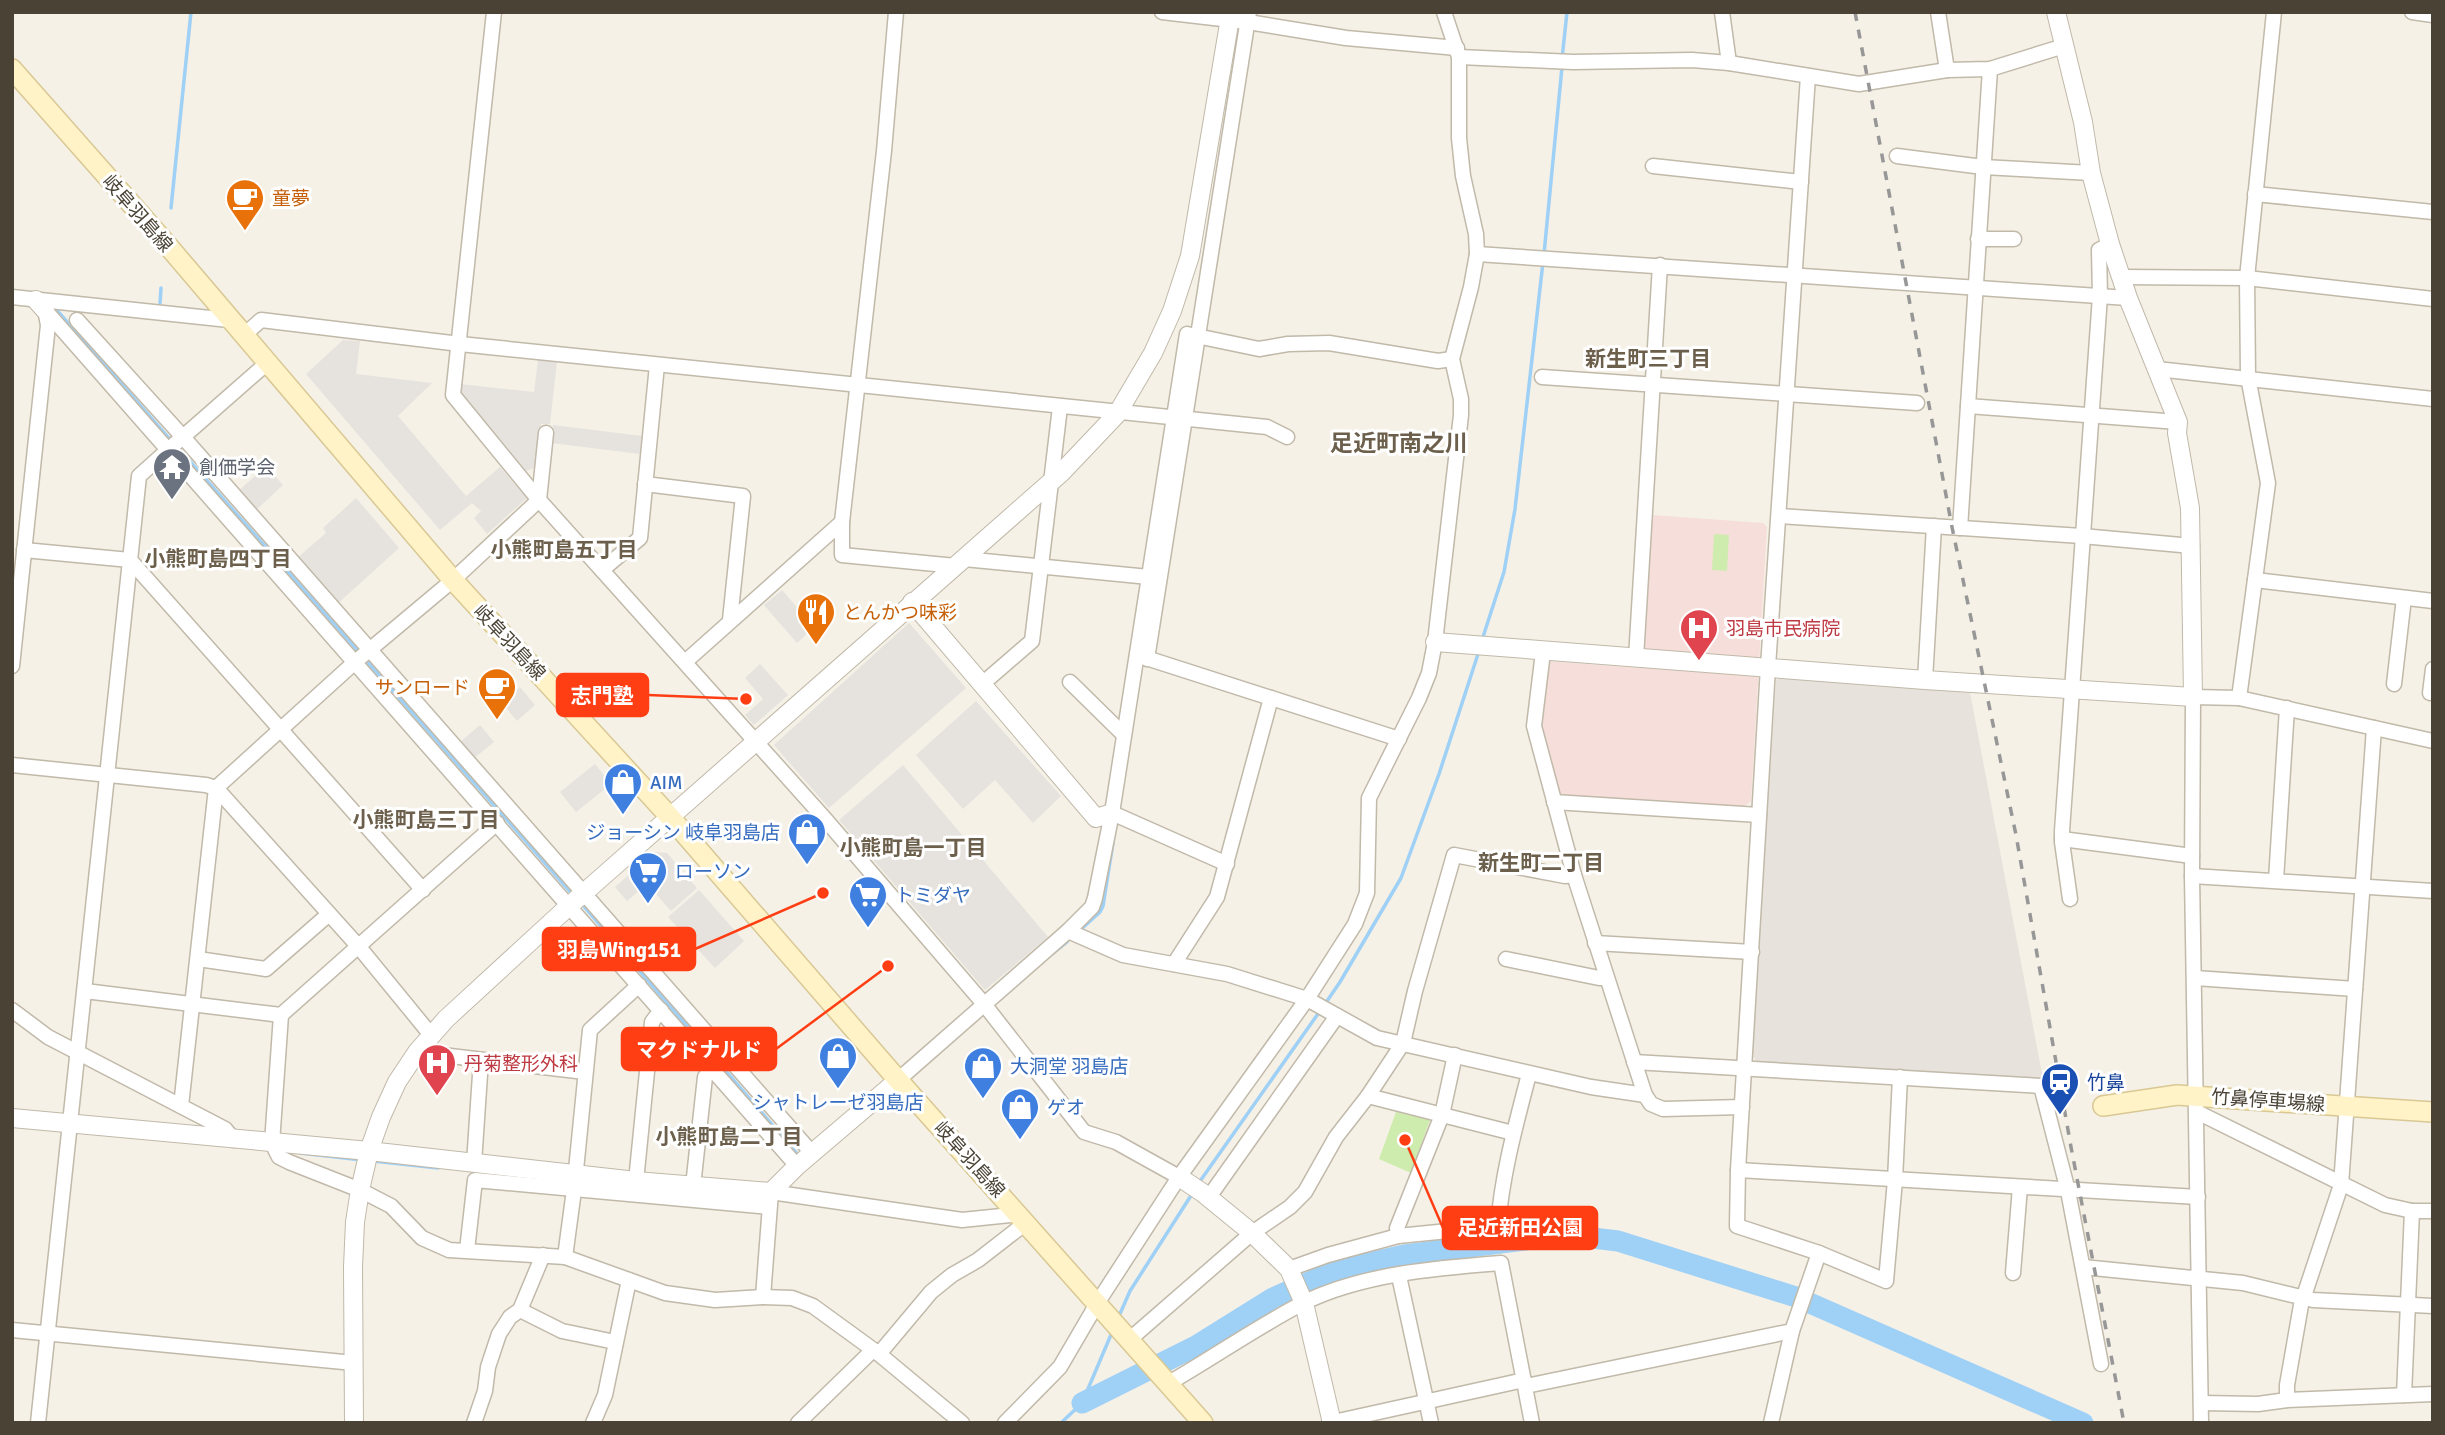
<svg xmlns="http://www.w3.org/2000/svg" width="2445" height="1435" font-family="Signika,'Noto Sans JP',sans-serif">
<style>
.industrial{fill:#e7e2dc}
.medical{fill:#f6deda}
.green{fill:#ceecad}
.parking{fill:#e6e3df}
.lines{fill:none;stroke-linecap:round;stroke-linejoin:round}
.stream{stroke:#9fd0f6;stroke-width:3.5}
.river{stroke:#9fd0f6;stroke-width:21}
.minor-casing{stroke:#c1b9a9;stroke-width:17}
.tertiary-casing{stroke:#c1b9a9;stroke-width:20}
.secondary-casing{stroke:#d9c893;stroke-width:22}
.minor{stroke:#fff;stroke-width:14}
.tertiary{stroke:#fff;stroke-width:18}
.secondary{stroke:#fff3c7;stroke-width:19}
.rail{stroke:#979797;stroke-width:3.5;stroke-dasharray:9 9;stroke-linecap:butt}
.labels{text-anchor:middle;stroke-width:6;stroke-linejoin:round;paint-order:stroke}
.food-label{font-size:19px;fill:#c56008;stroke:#fff;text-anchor:start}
.street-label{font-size:19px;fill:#494235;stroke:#fff}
.worship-label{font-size:19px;fill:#5b616d;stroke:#fff;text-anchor:start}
.health-label{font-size:19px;fill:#be3a42;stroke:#fff;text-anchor:start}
.shop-label{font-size:19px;fill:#366cbe;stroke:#fff;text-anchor:start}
.transit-label{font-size:19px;fill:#164399;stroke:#fff;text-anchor:start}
.neighbourhood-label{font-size:21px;font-weight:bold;fill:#6c604c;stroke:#fff}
.quarter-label{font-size:23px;font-weight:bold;fill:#6c604c;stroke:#fff}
.leader{fill:none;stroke:#ff3e14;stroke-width:2.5}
.callout-dot{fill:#ff3e14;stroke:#fff;stroke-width:2.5}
.callout{fill:#ff3e14;stroke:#ff3e14;stroke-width:2.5}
.callout-label{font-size:21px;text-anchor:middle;font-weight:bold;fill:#fff}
</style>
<rect width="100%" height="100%" fill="#f5f1e7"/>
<path class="industrial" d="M1784 674 1970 692 2043 1079 2030 1080 1759 1064 1751 1054 1776 680Z"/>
<path class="medical" d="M1652 515 1763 523 1767 527 1751 801 1739 810 1556 799 1537 726 1547 661 1638 668 1648 519Z"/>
<g class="green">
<path d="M1714 534 1729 535 1727 571 1712 570Z"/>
<path d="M1396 1112 1430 1120 1411 1173 1379 1159Z"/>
</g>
<g class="parking">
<path d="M343 340 360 341 356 374 432 383 398 416 466 496 500 467 527 498 487 534 474 518 481 511 472 503 440 530 306 374Z"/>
<path d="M538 360 557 361 550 424H541L537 467 526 471 459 392 460 384 534 392Z"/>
<path d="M553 425 642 436 640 454 551 443Z"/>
<path d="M266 466 283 485 254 512 236 493Z"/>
<path d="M356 498 399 548 336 605 296 559 326 533 323 528Z"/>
<path d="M782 590 814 627 797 643 764 605Z"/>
<path d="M909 623 966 688 829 808 774 745Z"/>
<path d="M760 664 788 695 754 725 745 715 763 699 745 678Z"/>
<path d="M520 687 535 705 517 721 502 703Z"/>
<path d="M976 701 1061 796 1033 823 995 780 963 809 916 755Z"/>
<path d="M480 725 494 742 473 759 459 743Z"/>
<path d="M595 764 611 784 576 812 560 792Z"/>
<path d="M903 765 1048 937 985 990 839 820Z"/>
<path d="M655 852 667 853 697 888 671 911 647 884 627 901 615 887Z"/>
<path d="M699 890 744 941 715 968 668 917Z"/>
</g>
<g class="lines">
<g class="stream">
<path d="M1562 59 1567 12"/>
<path d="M171 208 191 12"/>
<path d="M1544 254 1562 67"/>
<path d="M160 303 161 288"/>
<path d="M54 307 173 443"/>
<path d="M178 448 359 652"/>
<path d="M1482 640 1504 572 1515 509 1543 262"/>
<path d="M364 658 574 896"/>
<path d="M582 904 799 1156"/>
<path d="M1078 932 1100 912 1103 906 1113 843"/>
<path d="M1052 954 1067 942"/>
<path d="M1325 1004 1340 982 1401 878 1439 774 1479 651"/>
<path d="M300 1153 362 1160"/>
<path d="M373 1161 438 1168"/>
<path d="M1198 1184 1320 1011"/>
<path d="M1119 1316 1130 1291 1192 1194"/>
<path d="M1061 1423 1082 1403 1113 1330"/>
</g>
<path class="river" d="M1082 1403 1196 1346 1273 1298 1334 1271 1404 1255 1567 1235 1618 1241 1796 1297 2083 1423"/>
<defs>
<g id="minor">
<path d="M494 12 453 395 539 500 825 819 984 1004 1084 1132 1116 1142 1179 1177"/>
<path d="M896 12 884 151 842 522V555L956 566"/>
<path d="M1162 12 1248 22 1346 38 1457 48"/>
<path d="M1722 12 1729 63"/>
<path d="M1938 12 1947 70"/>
<path d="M2412 12 2433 15"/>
<path d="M1459 57 1573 62 1692 60 1729 63 1859 84 1947 70 1990 69 2064 46"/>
<path d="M1808 76 1768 667 1738 1170 1737 1226 1819 1253 1886 1281 1895 1180 1900 1077"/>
<path d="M1897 156 1983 167 2091 173"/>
<path d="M1653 166 1801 182"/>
<path d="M2255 194 2433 212"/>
<path d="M1978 239H2014"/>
<path d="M1477 254 2128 298"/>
<path d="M2122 277 2247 278 2433 299"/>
<path d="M12 297 229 320"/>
<path d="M45 310 168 450 266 364"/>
<path d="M77 320 183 437 812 1153"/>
<path d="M243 336 261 320 460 344 1267 427 1287 437"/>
<path d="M2157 369 2433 399"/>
<path d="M1542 377 1917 403"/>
<path d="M1968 406 2178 422"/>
<path d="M645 484 743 496 730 620"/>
<path d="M1779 516 2082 536 2192 546"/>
<path d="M1960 528 1990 69"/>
<path d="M24 550 130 560 423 890"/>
<path d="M964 559 1149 577"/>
<path d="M602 570 640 538 657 365"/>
<path d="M2255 580 2433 601"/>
<path d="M1140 656 1399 739"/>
<path d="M1636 658 1660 265"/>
<path d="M1147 659 1249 12"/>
<path d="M685 662 842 522"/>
<path d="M12 666 48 325 45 310"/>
<path d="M1925 680 1934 526"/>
<path d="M1070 682 1123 734"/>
<path d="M2394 684 2404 598"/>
<path d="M981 685 1032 641 1060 407"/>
<path d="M2430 693 2433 669"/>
<path d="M2239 698 2268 483 2248 377 2247 278 2274 12"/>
<path d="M12 765 206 785 216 788 359 947 431 1035"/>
<path d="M1554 802 1759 815"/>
<path d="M1112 813 1227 864"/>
<path d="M497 823 281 1015 272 1143 279 1157 289 1162 360 1190 391 1206 422 1238 449 1250 565 1257 665 1293 715 1300 763 1297 792 1298 813 1306 879 1354 962 1423"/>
<path d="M2062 839 2192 856"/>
<path d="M2192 876 2433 891"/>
<path d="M2276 880 2287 708"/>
<path d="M2070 899 2062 842V831L2100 296 2099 250 2110 244"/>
<path d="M1068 931 1123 955 1227 974 1307 999 1377 1038 1591 1087 1645 1095 1574 875 1534 726 1543 652"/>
<path d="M1595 943 1752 952"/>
<path d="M198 959 266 969 329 914"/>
<path d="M1506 959 1599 978H1606"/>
<path d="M1174 964 1217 897 1271 698"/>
<path d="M2195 978 2355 989"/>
<path d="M85 991 281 1015"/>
<path d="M12 1010 48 1037 225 1129 234 1140"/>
<path d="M417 1052 585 1072"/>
<path d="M1634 1062 2041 1086 2068 1191 2101 1364"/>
<path d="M898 1080 1068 931 1092 907 1095 898 1112 813 1187 334 1259 349 1288 344 1329 343 1438 361 1452 359"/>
<path d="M1645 1095 1651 1104 1663 1109 1742 1107"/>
<path d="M1368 1096 1403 1043 1415 991 1454 855 1565 876 1574 875"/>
<path d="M181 1106 216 788 355 662 453 580 539 500 546 433"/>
<path d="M2197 1112 2385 1205 2412 1211H2433"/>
<path d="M474 1163 481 1060"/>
<path d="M1738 1170 2198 1197"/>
<path d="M636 1181 652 1022 661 1010"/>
<path d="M693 1186 705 1077 713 1068"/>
<path d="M1209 1197 1337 1016"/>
<path d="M1398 1236 1397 1228 1442 1115 1455 1055"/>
<path d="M467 1250 475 1180 769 1207"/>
<path d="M565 1257 574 1190 590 1030 639 985"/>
<path d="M2083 1267 2243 1283 2313 1300 2433 1306"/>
<path d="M1289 1269 1328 1255 1398 1236 1498 1226C1502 1174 1516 1124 1529 1074"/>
<path d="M2013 1273 2020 1187"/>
<path d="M1399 1276 1431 1423"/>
<path d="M763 1297 771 1192 962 1220 1020 1214"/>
<path d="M520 1310 562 1331 615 1342"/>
<path d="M12 1330 354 1363"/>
<path d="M1129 1340 1252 1233 1290 1207 1305 1192 1336 1137 1368 1096 1513 1133"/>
<path d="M879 1354 931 1292 952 1275 978 1260 1027 1222"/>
<path d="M1169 1383C1214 1357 1257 1327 1303 1303 1361 1274 1436 1268 1501 1263L1532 1423"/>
<path d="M1526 1386 1792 1331"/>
<path d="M2404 1395 2412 1211"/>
<path d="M2287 1400V1385L2301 1305 2341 1185 2374 728"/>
<path d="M2201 1403 2258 1404 2287 1400 2433 1394"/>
<path d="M38 1423 139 476 168 450 797 1166"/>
<path d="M474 1423 485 1391 488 1367 499 1334 510 1317 520 1310 543 1255"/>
<path d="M593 1423 605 1395 629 1280"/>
<path d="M798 1423 873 1350"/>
<path d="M1005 1423 1060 1367 1098 1302 1179 1177 1307 999 1355 924 1367 893 1369 798 1419 698 1429 673 1435 642 1461 415V399L1452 359 1471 287 1477 254 1476 234 1463 176 1459 138V57L1444 12"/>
<path d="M1329 1423 1524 1380"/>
<path d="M1771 1423 1792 1331 1819 1253"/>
<path d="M2201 1423 2192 876 2193 697 2239 698 2433 741"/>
</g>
<g id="tertiary">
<path d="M36 300 45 310"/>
<path d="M912 602 1096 818 1112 813"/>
<path d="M1435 642 1925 680 2193 697 2190 508 2177 433 2178 422 2128 298 2110 244 2091 173 2083 122 2056 12"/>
<path d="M12 1118 369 1151 636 1181 771 1192 797 1166 898 1080"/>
<path d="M1179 1177 1203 1193 1252 1233 1289 1269 1304 1303 1332 1423"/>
<path d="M354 1423 353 1267 355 1222 360 1190 369 1151 381 1117 397 1082 417 1052 446 1019 569 906 1061 473 1117 414 1153 353 1172 311 1190 256 1231 12"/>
</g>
<g id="secondary">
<path d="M12 69 163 240 453 580 670 817 898 1080 1203 1423"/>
<path d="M2103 1106 2177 1095 2433 1112"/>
</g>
</defs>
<use href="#minor" class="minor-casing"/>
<use href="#tertiary" class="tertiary-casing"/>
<use href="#secondary" class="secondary-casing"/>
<use href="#minor" class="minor"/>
<use href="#tertiary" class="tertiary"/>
<use href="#secondary" class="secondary"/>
<path class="rail" d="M1855 12 1952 527 2016 835 2071 1147 2124 1423"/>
</g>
<defs>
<symbol id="cafe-pin" viewBox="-11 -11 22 30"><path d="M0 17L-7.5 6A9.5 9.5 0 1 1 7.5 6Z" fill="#e8710a" stroke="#fff"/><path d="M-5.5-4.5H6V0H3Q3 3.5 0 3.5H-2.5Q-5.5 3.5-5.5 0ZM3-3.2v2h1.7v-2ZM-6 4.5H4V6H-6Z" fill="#fff"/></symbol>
<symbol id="temple-pin" viewBox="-11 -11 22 30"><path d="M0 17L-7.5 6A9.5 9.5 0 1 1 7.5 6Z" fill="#6b7280" stroke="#fff"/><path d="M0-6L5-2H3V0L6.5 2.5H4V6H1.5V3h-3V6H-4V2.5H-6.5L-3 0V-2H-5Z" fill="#fff"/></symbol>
<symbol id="restaurant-pin" viewBox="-11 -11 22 30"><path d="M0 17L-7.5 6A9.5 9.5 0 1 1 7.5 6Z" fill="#e8710a" stroke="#fff"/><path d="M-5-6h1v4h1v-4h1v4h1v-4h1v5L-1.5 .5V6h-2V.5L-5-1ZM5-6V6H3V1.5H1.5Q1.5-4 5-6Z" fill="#fff"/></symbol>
<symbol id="hospital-pin" viewBox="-11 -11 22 30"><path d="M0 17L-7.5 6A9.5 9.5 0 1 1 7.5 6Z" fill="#e0444e" stroke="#fff"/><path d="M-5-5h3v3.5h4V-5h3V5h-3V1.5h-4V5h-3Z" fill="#fff"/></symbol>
<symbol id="shop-pin" viewBox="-11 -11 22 30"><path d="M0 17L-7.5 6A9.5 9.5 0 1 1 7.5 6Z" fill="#3f7fe0" stroke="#fff"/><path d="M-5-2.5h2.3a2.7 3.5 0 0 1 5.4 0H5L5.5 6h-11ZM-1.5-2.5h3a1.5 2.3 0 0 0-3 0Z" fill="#fff"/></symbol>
<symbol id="supermarket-pin" viewBox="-11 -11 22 30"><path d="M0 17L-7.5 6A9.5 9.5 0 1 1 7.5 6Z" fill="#3f7fe0" stroke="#fff"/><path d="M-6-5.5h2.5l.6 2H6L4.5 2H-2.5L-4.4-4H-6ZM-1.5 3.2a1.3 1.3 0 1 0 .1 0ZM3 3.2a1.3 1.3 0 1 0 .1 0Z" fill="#fff"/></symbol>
<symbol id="station-pin" viewBox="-11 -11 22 30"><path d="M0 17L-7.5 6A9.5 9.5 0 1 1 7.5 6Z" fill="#1a4fb4" stroke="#fff"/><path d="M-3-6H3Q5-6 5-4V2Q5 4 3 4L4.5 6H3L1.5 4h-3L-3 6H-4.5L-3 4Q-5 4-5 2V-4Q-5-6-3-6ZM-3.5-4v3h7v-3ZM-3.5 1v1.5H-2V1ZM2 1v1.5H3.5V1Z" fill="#fff"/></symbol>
</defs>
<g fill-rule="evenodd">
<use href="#cafe-pin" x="223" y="176" width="44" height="60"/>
<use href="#temple-pin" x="150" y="445" width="44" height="60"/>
<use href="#restaurant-pin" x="794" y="590" width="44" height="60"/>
<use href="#hospital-pin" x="1677" y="606" width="44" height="60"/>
<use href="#cafe-pin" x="475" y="665" width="44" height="60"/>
<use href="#shop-pin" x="601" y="760" width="44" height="60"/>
<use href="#shop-pin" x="785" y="810" width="44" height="60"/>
<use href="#supermarket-pin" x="626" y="849" width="44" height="60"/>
<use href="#supermarket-pin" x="846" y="873" width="44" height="60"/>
<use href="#shop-pin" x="816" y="1034" width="44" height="60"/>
<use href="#hospital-pin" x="415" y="1041" width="44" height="60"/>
<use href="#shop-pin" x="961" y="1044" width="44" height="60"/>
<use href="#station-pin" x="2038" y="1060" width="44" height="60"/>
<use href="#shop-pin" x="998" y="1085" width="44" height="60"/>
</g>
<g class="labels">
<g class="food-label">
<text x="272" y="205">童夢</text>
<text x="843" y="619">とんかつ味彩</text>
<text x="470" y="694" text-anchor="end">サンロード</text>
</g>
<g class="street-label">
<text transform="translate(138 213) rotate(49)" y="7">岐阜羽島線</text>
<text transform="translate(510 642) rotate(47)" y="7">岐阜羽島線</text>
<text transform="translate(2268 1100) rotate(4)" y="7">竹鼻停車場線</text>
<text transform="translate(970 1159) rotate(48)" y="7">岐阜羽島線</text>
</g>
<g class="worship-label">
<text x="199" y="474">創価学会</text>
</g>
<g class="health-label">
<text x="1726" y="635">羽島市民病院</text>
<text x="464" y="1070">丹菊整形外科</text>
</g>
<g class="shop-label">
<text x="650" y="789">AIM</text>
<text x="780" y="839" text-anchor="end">ジョーシン 岐阜羽島店</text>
<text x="675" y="878">ローソン</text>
<text x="895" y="902">トミダヤ</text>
<text x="1010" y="1073">大洞堂 羽島店</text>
<text x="838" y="1109" text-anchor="middle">シャトレーゼ羽島店</text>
<text x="1047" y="1114">ゲオ</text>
</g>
<g class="transit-label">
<text x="2087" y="1089">竹鼻</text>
</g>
<g class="neighbourhood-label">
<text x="1648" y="366">新生町三丁目</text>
<text x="564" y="557">小熊町島五丁目</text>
<text x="218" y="566">小熊町島四丁目</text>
<text x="426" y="827">小熊町島三丁目</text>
<text x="913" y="855">小熊町島一丁目</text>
<text x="1541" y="870">新生町二丁目</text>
<text x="729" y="1144">小熊町島二丁目</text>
</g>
<g class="quarter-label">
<text x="1399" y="451">足近町南之川</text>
</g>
</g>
<path class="leader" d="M746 699L648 695M823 893L695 949M888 966L776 1049M1405 1140L1443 1228"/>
<g class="callout-dot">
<circle cx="746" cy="699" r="7"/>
<circle cx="823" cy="893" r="7"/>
<circle cx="888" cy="966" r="7"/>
<circle cx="1405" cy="1140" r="7"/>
</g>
<g class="callout">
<rect x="557" y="674" width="91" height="42" rx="7"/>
<rect x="543" y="928" width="152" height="42" rx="7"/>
<rect x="622" y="1028" width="154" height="42" rx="7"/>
<rect x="1443" y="1207" width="154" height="42" rx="7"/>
</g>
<g class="callout-label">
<text x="602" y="703">志門塾</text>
<text x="619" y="957">羽島Wing151</text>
<text x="699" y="1057">マクドナルド</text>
<text x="1520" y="1235">足近新田公園</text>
</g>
<rect width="2445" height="1435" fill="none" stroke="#494235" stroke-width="28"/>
</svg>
